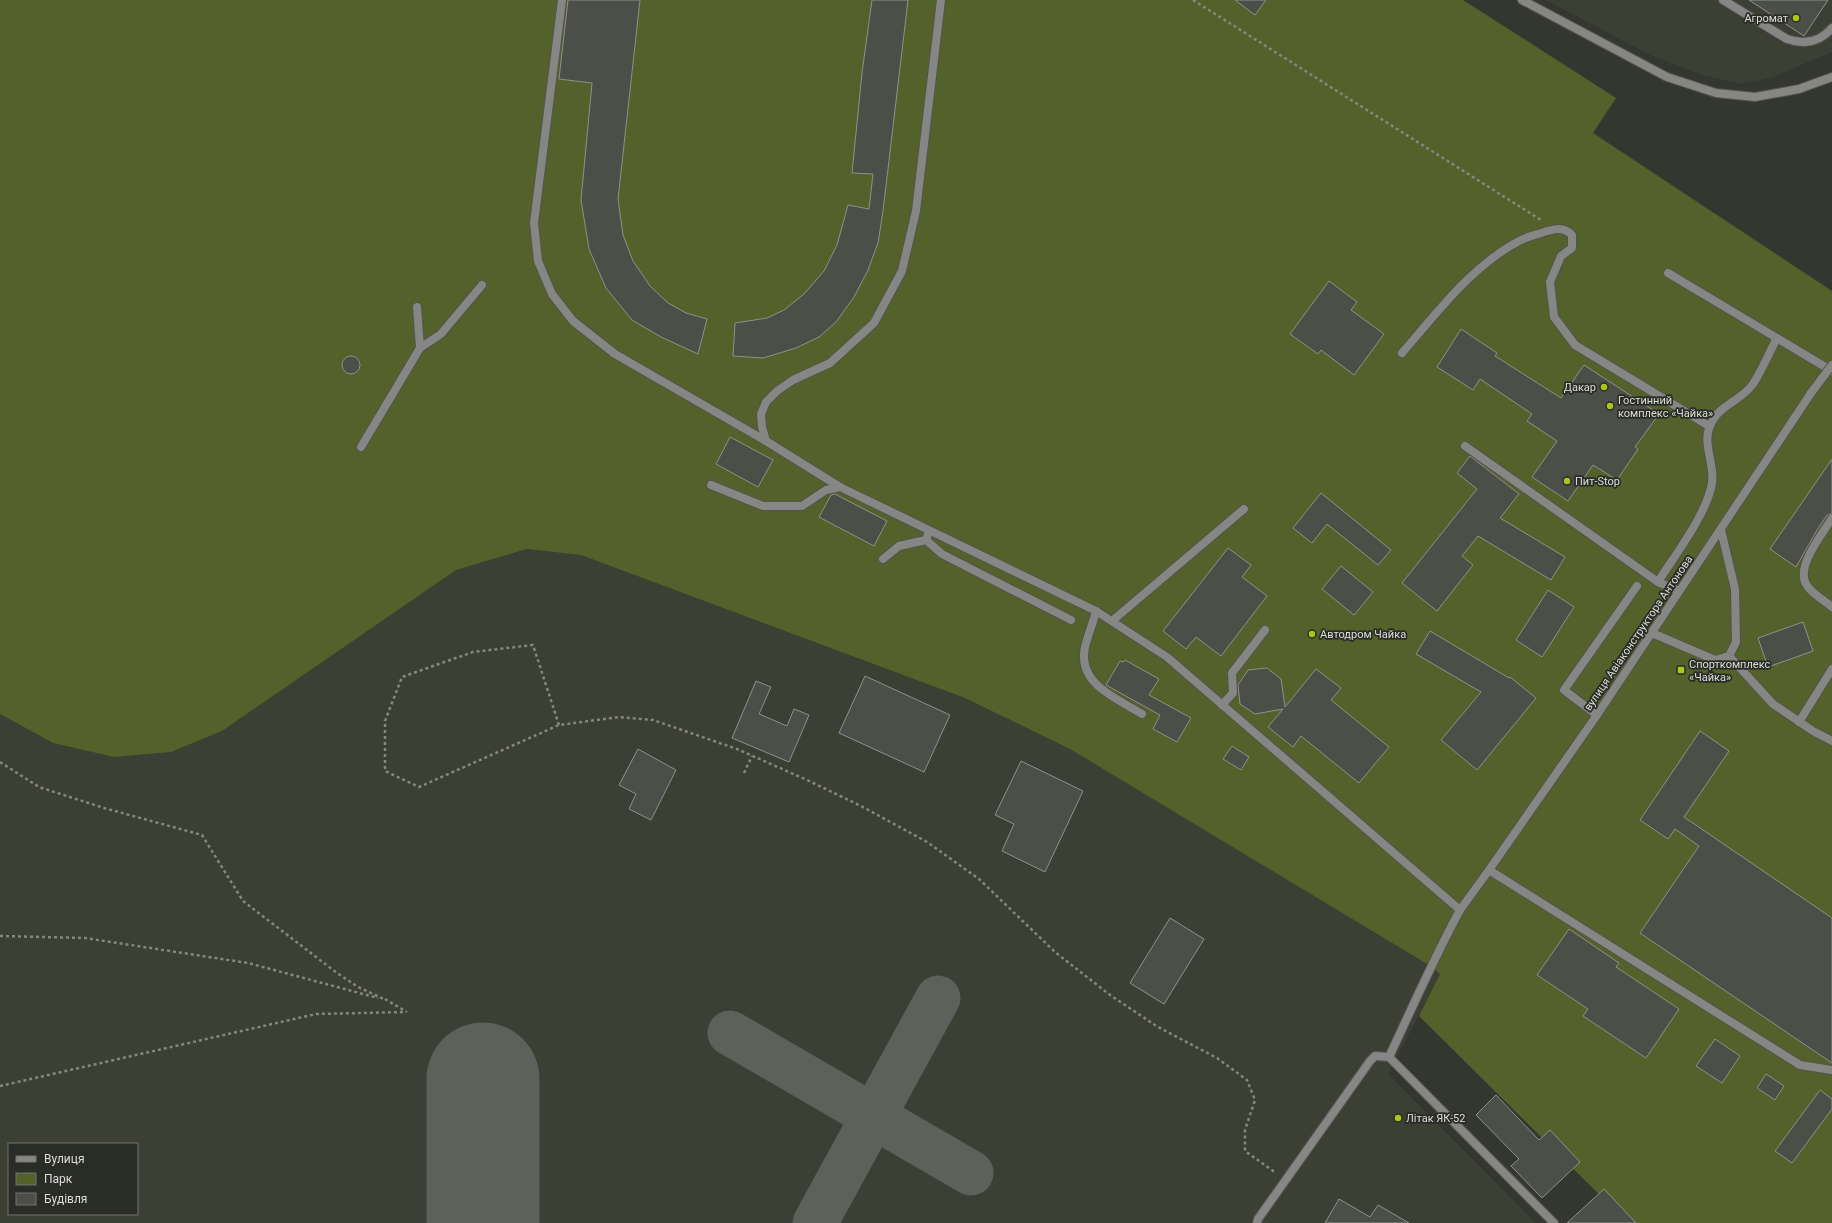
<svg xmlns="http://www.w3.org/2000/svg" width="1832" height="1223" font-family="Roboto,sans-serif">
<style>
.built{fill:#3c3f33;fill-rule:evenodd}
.green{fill:#55612a}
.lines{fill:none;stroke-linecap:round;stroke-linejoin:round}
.taxiway{stroke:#5e605a;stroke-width:45}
.runway{stroke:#5e605a;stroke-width:113}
.building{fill:#4c4e48;stroke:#8f918b}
.service-casing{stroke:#52544f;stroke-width:10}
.minor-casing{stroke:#52544f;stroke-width:10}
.tertiary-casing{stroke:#52544f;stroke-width:10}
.path{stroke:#858781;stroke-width:2.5;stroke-dasharray:3 3;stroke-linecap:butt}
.service{stroke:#868684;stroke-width:8}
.minor{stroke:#868684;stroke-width:8}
.tertiary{stroke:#868684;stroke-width:8}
.minor-bridge-casing{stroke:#52544f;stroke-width:10;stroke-linecap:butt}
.minor-bridge{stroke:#868684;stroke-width:8}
.poi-dot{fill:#aac719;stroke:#2a2c26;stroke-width:1.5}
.labels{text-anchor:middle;stroke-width:3.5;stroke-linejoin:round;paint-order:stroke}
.poi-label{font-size:11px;fill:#dddeda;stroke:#2a2c26;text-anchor:start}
.street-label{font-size:11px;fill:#dddeda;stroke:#2a2c26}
</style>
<rect width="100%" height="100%" fill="#343630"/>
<g class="built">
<path d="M1546 0H1832V52L1771 78 1742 84 1705 76 1650 55Z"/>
<path d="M527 549 581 555 965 698 1070 749 1432 967 1441 973 1388 1074 1536 1223H0V714L53 743 114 757 171 752 222 731 456 570ZM9 1144H137V1214H9Z"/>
</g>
<path class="green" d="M0 0H1463L1616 98 1593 133 1832 291V1223H1628L1419 1016 1440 974 1432 967 1070 749 965 698 581 555 527 549 456 570 222 731 171 752 114 757 53 743 0 714Z"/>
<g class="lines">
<g class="taxiway">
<path d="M730 1033 971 1173"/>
<path d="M815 1223 938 998"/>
</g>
<path class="runway" d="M483 1079V1223"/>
</g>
<g class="building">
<path d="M568 0H640L618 199 623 235 633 261 650 286 668 303 686 313 707 319 698 354 661 337 632 320 606 288 589 249 581 200 592 83 559 79Z"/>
<path d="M872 0H908L883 211 878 243 868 270 854 297 836 322 819 337 796 348 763 358 733 356 735 323 767 318 784 310 804 294 824 271 837 245 848 205 869 209 873 174 852 173 862 73Z"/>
<path d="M1235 0H1266L1255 15Z"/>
<path d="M1749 0H1828L1804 36Z"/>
<path d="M1329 281 1357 302 1351 310 1384 334 1354 375 1321 350 1318 354 1290 334Z"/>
<path d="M1461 329 1497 353 1495 356 1561 398 1584 365 1659 414 1635 447 1638 449 1617 480 1593 465 1568 501 1532 477 1557 441 1527 421 1532 414 1480 379 1473 390 1437 367Z"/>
<circle cx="351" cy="365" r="9"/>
<path d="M730 437 773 460 758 487 716 464Z"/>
<path d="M1470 456 1519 494 1500 518 1565 557 1551 580 1478 536 1462 556 1473 565 1437 611 1402 583 1477 489 1457 473Z"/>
<path d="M1832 459V513L1827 515 1817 530 1796 567 1770 549Z"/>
<path d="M1321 493 1391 550 1378 565 1327 524 1312 543 1293 528Z"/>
<path d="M835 494 887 521 874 546 819 517 831 495Z"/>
<path d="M1228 548 1251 565 1242 577 1267 596 1221 656 1196 637 1186 649 1163 631Z"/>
<path d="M1341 566 1373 592 1354 615 1322 589Z"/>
<path d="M1548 590 1574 607 1542 657 1516 640Z"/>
<path d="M1803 622 1813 651 1768 667 1758 638Z"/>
<path d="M1430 631 1509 678 1510 677 1536 698 1477 770 1441 740 1481 692 1416 654Z"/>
<path d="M1125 660 1159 679 1149 695 1191 718 1177 742 1153 729 1160 715 1106 685 1120 661 1123 662Z"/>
<path d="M1267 668 1281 679 1285 707 1316 669 1341 688 1331 700 1389 747 1359 783 1301 736 1293 747 1268 727 1283 709 1255 714 1240 704 1238 685 1248 670Z"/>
<path d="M865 676 950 715 924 772 839 733Z"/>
<path d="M756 681 771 687 759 714 787 726 794 709 809 715 789 762 732 738Z"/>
<path d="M1700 731 1729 751 1684 817 1832 918V1063L1640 933 1699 846 1675 829 1668 839 1640 820Z"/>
<path d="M1232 746 1249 757 1241 770 1223 759Z"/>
<path d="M638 749 676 770 651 820 629 809 636 794 619 785Z"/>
<path d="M1021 761 1083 791 1045 872 1002 851 1014 824 995 815Z"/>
<path d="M1170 918 1204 939 1164 1004 1130 983Z"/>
<path d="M1569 929 1619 963 1616 967 1679 1009 1646 1058 1583 1016 1588 1009 1537 975Z"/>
<path d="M1715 1039 1740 1056 1722 1083 1696 1066Z"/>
<path d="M1766 1074 1784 1086 1775 1100 1757 1088Z"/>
<path d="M1820 1090 1832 1099V1109L1792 1163 1775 1151Z"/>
<path d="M1496 1095 1539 1140 1550 1130 1580 1162 1542 1198 1511 1166 1519 1159 1476 1115Z"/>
<path d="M1604 1189 1636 1223H1567Z"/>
<path d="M1339 1199 1370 1217 1378 1205 1409 1223H1325Z"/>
</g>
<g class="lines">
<defs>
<g id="service">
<path d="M562 0 534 223 538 261 552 294 573 321 615 354 766 441 840 487 1096 611 1167 657 1460 910C1434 958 1412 1008 1389 1057L1375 1056 1370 1061 1258 1219 1257 1223"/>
<path d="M1723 0 1787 39C1804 45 1820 42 1832 28"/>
<path d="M1668 273 1832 371"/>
<path d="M420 348 441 334 482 285"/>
<path d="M1402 353C1437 313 1472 265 1521 240 1527 237 1535 235 1541 233 1553 229 1563 226 1572 235V248L1561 256 1550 282 1554 317 1575 345 1709 426"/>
<path d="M766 441 762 427 761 414 766 402 777 391 793 380 830 363 874 323 902 271 916 211 941 0"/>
<path d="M1465 446 1658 582 1679 591"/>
<path d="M361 447 420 348 417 307"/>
<path d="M711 485 763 506H802L826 490 840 487"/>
<path d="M1832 518C1822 535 1793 569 1808 587 1814 595 1825 601 1832 607"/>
<path d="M929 531 926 540 942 554 1071 620"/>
<path d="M883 559 899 546 926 540"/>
<path d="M1658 582C1675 555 1707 514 1712 483 1715 464 1702 444 1710 426 1718 405 1740 402 1753 384 1762 370 1769 353 1777 338"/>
<path d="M1096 611C1093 623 1088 635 1085 647 1077 684 1116 698 1142 714"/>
<path d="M1112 621 1244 509"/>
<path d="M1652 633 1715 660 1729 656 1736 642 1735 589 1721 530"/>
<path d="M1729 656 1773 704 1813 731 1832 741"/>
<path d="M1222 705 1233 693 1232 673 1265 630"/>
<path d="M1597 715 1564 690 1637 586"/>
<path d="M1799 722 1832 669"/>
<path d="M1489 870 1800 1065 1832 1070"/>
</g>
<g id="minor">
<path d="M1460 910 1489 870 1597 715 1811 393"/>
<path d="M1389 1057 1554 1223"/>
</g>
<path id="tertiary" d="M1522 0 1667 77 1716 93 1755 97 1799 89 1832 77"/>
</defs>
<use href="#service" class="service-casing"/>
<use href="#minor" class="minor-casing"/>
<use href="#tertiary" class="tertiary-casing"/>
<g class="path">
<path d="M1193 0 1541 220"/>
<path d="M559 725 533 645 473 652 402 677 385 721V771L419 787 559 725 619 717 653 720 737 749 807 780 861 806 927 842 979 879 1055 952 1110 995 1158 1027 1217 1058 1247 1080 1255 1100 1245 1130V1151L1276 1173"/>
<path d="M0 762 39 787 104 808 202 835 243 901 337 973 358 987 386 1000"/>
<path d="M744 773 752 756"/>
<path d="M0 936 85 938 248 963 378 998"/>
<path d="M385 999 407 1012"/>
<path d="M0 1086 316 1014 406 1012"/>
</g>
<use href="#service" class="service"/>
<use href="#minor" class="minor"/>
<use href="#tertiary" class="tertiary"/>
<defs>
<path id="minor-bridge" d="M1811 393 1832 365"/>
</defs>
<use href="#minor-bridge" class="minor-bridge-casing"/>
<use href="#minor-bridge" class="minor-bridge"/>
</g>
<g class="poi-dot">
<circle cx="1796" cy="18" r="4"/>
<circle cx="1604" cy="387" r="4"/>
<circle cx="1610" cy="406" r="4"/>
<circle cx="1567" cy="481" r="4"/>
<circle cx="1312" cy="634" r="4"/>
<rect x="1677" y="666" width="8" height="8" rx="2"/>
<circle cx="1398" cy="1118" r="4"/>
</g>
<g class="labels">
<g class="poi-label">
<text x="1788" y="22" text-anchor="end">Агромат</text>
<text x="1596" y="391" text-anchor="end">Дакар</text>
<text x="1618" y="404">Гостинний<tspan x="1618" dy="13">комплекс «Чайка»</tspan></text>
<text x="1575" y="485">Пит-Stop</text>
<text x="1320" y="638">Автодром Чайка</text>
<text x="1689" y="668">Спорткомплекс<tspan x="1689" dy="13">«Чайка»</tspan></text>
<text x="1406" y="1122">Літак ЯК-52</text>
</g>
<g class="street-label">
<text transform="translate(1638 633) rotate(-56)" y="4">вулиця Авіаконструктора Антонова</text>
</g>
</g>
<rect x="8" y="1143" width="130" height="72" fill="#2a2c26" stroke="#72736e"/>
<rect x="16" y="1156" width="20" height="6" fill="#868684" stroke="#72736e"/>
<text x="44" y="1163" font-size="12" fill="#dddeda">Вулиця</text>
<rect x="16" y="1173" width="20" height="12" fill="#55612a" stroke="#72736e"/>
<text x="44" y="1183" font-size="12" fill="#dddeda">Парк</text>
<rect x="16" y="1193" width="20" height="12" fill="#4c4e48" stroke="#72736e"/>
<text x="44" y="1203" font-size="12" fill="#dddeda">Будівля</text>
</svg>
